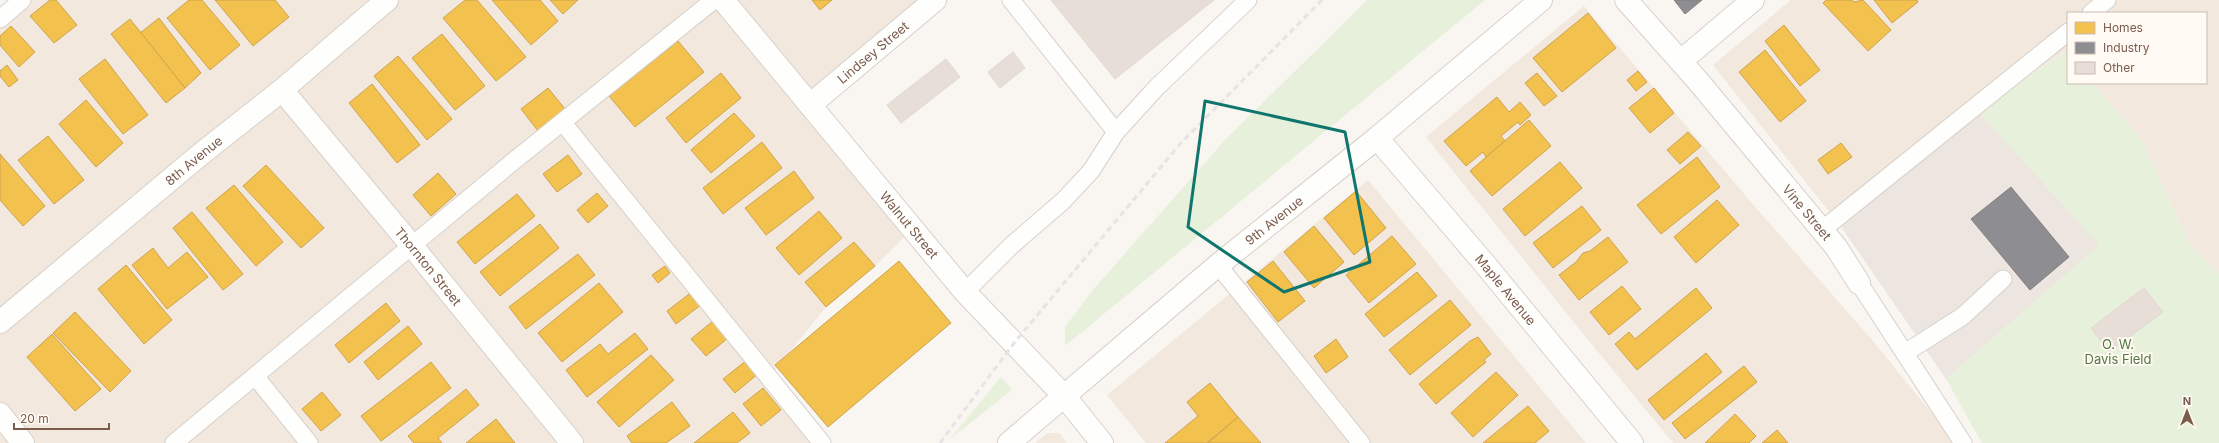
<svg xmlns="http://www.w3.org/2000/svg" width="2219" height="443" font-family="Inter,sans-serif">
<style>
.residential{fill:#f2e8de}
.industrial{fill:#ede5e0}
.green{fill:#e7f0db}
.homes{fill:#f2c14e;stroke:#cea34e}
.industry{fill:#8d8d92;stroke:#877e7d}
.building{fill:#e6ded7;stroke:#e2d8d2}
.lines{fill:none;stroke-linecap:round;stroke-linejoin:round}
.lane-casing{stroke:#d7d1cb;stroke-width:19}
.street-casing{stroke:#d7d1cb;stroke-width:24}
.secondary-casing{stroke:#d9d2cb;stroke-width:24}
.lane{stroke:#fefefd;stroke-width:17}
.street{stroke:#fefefd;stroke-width:22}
.secondary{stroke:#fefefd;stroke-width:22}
.rail{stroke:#e6e3e7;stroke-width:3;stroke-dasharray:6 4;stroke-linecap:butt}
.marked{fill:none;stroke:#0f766e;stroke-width:3;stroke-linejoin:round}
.labels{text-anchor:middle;stroke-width:4;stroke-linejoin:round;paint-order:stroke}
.street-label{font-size:13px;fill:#7a5c4d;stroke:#fffaf3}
.park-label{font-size:13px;fill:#537a41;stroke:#fffaf3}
</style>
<rect width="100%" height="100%" fill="#f9f5f0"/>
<g class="residential">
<path d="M22 0H935L811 105 913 229 875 266 826 307 770 376 822 443H0V19Z"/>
<path d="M1791 0H2219V274L2189 243 2142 140 2092 83H2206V13H2068V56L2064 52 1977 110 1842 228 1713 65Z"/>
<path d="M1584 6 1757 209 1873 341 1956 443H1673L1571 319 1426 137Z"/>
<path d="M1368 180 1586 443H1146L1107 395Z"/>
<path d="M1047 433H1059L1067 443H1035Z"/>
</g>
<path class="industrial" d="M1977 110 2100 245 1946 379 1842 228Z"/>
<g class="green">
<path d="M1367 0H1485L1065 346V327L1093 290 1224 141Z"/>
<path d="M2065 52 2068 56V83H2092L2142 140 2189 243 2219 274V443H1982L1946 379 2099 245 1977 110Z"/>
<path d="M1001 377 1012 390 950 439Z"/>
</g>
<g class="homes">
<path d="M50 0H56L77 25 54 43 30 16Z"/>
<path d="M189 0H202L240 45 210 70 167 18Z"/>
<path d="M215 0H275L289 17 253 46Z"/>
<path d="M465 0H477L526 57 496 81 443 18Z"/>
<path d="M492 0H540L558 21 531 45Z"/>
<path d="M550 0H578L563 14Z"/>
<path d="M812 0H832L820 10Z"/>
<path d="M1826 0H1852L1854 2 1863 0 1891 30 1868 51 1823 3Z"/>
<path d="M1874 0H1917L1918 2 1892 23Z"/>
<path d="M1588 13 1616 48 1562 92 1533 58Z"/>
<path d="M159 18 201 73 185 88 140 33Z"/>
<path d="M130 19 185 88 166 103 111 34Z"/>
<path d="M1784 25 1820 70 1800 86 1765 41Z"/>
<path d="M11 26 35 52 19 67 0 45V36Z"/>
<path d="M442 34 485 86 455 110 412 58Z"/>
<path d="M678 41 704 72 635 127 609 96Z"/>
<path d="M1765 50 1806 101 1780 122 1739 72Z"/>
<path d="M398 56 452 119 427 140 374 76Z"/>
<path d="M105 59 148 115 123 134 79 79Z"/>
<path d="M7 65 18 80 9 87 0 76V71Z"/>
<path d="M1638 71 1647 82 1636 91 1627 80Z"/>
<path d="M721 73 741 98 686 143 666 118Z"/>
<path d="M1537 73 1557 96 1544 106 1525 83Z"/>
<path d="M372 84 420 145 397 163 349 103Z"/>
<path d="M548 88 565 109 538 131 521 109Z"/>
<path d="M1654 88 1674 113 1650 133 1629 108Z"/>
<path d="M1497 97 1509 112 1520 102 1531 115 1520 125 1518 122 1501 136 1505 141 1486 157 1483 152 1466 166 1444 141Z"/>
<path d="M86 100 123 143 96 167 59 124Z"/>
<path d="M734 113 755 136 711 173 691 150Z"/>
<path d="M1529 120 1551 146 1492 196 1470 171Z"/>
<path d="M1688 132 1701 146 1680 164 1667 150Z"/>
<path d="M48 136 84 180 54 204 18 160Z"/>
<path d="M762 142 782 168 723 214 703 188Z"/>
<path d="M1841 143 1852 157 1828 174 1818 160Z"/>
<path d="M0 154 45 206 23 226 0 200Z"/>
<path d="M568 155 582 174 557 192 543 174Z"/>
<path d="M1697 157 1720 187 1661 234 1637 205Z"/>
<path d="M1560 162 1582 188 1525 236 1503 209Z"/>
<path d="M266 165 324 228 301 248 243 186Z"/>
<path d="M794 171 814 198 766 235 745 208Z"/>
<path d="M438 173 456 194 431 216 413 195Z"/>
<path d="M234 185 283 242 256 266 206 208Z"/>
<path d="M1356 191 1386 228 1354 255 1324 218Z"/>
<path d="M597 193 608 206 588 223 577 210Z"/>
<path d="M517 194 535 216 475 264 457 242Z"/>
<path d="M1717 200 1739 225 1696 263 1674 237Z"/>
<path d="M1582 206 1601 230 1553 268 1533 243Z"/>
<path d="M819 211 842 238 799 275 776 248Z"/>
<path d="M192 212 243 274 223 290 173 228Z"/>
<path d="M540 224 559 248 500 296 480 272Z"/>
<path d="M1314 226 1344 262 1314 288 1284 252Z"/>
<path d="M1392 236 1416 264 1369 303 1346 275Z"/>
<path d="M1608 237 1628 262 1579 300 1559 275 1576 262 1583 253 1590 251Z"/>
<path d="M854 242 875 266 826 307 805 282Z"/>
<path d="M153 248 168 268 187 252 208 277 167 309 132 265Z"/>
<path d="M578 254 595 275 526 329 509 307Z"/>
<path d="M899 261 951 323 828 427 775 365Z"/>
<path d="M1273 261 1305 301 1278 322 1247 282Z"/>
<path d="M126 265 172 320 144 344 98 289Z"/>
<path d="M665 266 670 273 658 283 652 275Z"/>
<path d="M1417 272 1437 296 1384 337 1365 314Z"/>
<path d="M599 283 623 312 562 362 538 333Z"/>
<path d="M1622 286 1641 309 1609 335 1590 312Z"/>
<path d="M1696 288 1712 308 1637 370 1615 344 1629 332 1635 339Z"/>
<path d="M693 291 702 304 676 324 667 311Z"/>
<path d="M1450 300 1471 325 1410 375 1389 350Z"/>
<path d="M386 303 400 321 349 363 335 345Z"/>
<path d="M75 312 131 371 110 392 53 333Z"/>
<path d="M713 321 728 338 706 356 691 339Z"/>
<path d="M408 326 422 344 378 380 364 362Z"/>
<path d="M635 333 648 349 587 397 566 370 600 344 608 354Z"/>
<path d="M52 334 101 389 75 411 27 357Z"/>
<path d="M1478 337 1491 354 1484 360 1486 362 1436 404 1419 384 1470 341Z"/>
<path d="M1336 339 1348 357 1326 373 1314 356Z"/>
<path d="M1706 353 1722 372 1664 420 1648 400Z"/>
<path d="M651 355 674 380 619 427 597 402Z"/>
<path d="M747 360 759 373 735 393 723 379Z"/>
<path d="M431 362 451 388 381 441 361 416Z"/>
<path d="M1744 366 1757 382 1685 439 1672 423Z"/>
<path d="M1496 372 1518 395 1473 437 1451 413Z"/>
<path d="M1210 383 1238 417 1207 443H1165L1198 416 1187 402Z"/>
<path d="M763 388 781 410 761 426 743 404Z"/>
<path d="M466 389 479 405 438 438 442 443H414L408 436Z"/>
<path d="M322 392 341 415 321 431 302 409Z"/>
<path d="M672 402 690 426 666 443H632L627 436Z"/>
<path d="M1528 406 1549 431 1535 443H1483Z"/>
<path d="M733 412 750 433 737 443H694Z"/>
<path d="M1735 414 1756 436 1749 443H1705Z"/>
<path d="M1238 417 1261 443H1208Z"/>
<path d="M496 419 515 443H466Z"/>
<path d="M1777 430 1788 443H1762Z"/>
</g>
<g class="industry">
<path d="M1674 0H1702L1685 14Z"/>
<path d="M2011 187 2069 257 2030 290 1971 219Z"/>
</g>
<g class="building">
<path d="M1051 0H1214L1115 79Z"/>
<path d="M1013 52 1025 68 1000 88 988 72Z"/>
<path d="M946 59 960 77 901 123 887 105Z"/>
<path d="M2144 288 2163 312 2109 352 2091 328Z"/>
</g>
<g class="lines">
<defs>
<g id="lane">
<path d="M1011 0 1116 132"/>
<path d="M2091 13 2107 0"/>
<path d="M0 19 22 0"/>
<path d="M563 123 822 443"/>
<path d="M1822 230 2068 32"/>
<path d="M1218 265 1361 443"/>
<path d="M1859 283 1963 443"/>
<path d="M965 292 1012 245 1063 201 1091 171 1116 132 1157 87 1248 0"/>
<path d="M1905 353 1963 316 2003 279"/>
<path d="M255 376 309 443"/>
<path d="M174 443 515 160 714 0"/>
</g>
<g id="street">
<path id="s1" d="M723 0 965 292 1065 397 1102 443"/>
<path id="s2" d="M1626 0 1698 81 1836 247 1859 283"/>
<path d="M1681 61 1753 0"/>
<path id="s3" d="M282 90 412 246 572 443"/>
<path id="s4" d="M810 105 935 0"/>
<path id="s5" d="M1377 138 1484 263 1632 443"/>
<path id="s6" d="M0 322 201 154 282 90 387 0"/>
<path id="s7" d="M1009 443 1218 265 1377 138 1541 0"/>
</g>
<path id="secondary" d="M0 414 23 443"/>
</defs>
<use href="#lane" class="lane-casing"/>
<use href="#street" class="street-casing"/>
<use href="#secondary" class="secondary-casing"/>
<use href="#lane" class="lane"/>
<use href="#street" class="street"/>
<use href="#secondary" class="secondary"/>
<path class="rail" d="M940 443 1014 343 1181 143 1322 0"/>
</g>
<path class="marked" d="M1205 101 1345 132 1370 262 1284 292 1188 227Z"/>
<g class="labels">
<g class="street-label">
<text dy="5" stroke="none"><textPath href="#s4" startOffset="82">Lindsey Street</textPath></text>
<text dy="5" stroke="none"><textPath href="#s6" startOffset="252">8th Avenue</textPath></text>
<text dy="5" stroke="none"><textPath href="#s2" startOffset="279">Vine Street</textPath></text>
<text dy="5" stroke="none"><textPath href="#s7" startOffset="346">9th Avenue</textPath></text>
<text dy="5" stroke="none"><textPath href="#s1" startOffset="292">Walnut Street</textPath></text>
<text dy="5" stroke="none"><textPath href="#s3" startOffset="229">Thornton Street</textPath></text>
<text dy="5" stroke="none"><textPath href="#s5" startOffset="199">Maple Avenue</textPath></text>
</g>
<g class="park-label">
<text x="2118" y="349">O. W.<tspan x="2118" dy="15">Davis Field</tspan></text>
</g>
</g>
<rect x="2067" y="12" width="140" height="72" fill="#fffaf3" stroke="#cabbb1"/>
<rect x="2075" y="22" width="20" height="12" fill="#f2c14e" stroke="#cabbb1"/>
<text x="2103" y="32" font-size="12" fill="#7a5c4d">Homes</text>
<rect x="2075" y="42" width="20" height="12" fill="#8d8d92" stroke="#cabbb1"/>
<text x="2103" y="52" font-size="12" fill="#7a5c4d">Industry</text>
<rect x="2075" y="62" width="20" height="12" fill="#e6ded7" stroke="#cabbb1"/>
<text x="2103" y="72" font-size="12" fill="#7a5c4d">Other</text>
<g transform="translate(2187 411)" stroke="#fffaf3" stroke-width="3" paint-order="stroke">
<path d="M0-3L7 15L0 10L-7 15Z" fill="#7a5c4d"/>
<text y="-6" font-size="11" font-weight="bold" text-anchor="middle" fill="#7a5c4d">N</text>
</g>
<path d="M14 423v6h95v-6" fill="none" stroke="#7a5c4d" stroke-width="2"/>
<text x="20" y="423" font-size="12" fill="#7a5c4d" stroke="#fffaf3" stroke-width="3" paint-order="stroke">20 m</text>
</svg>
